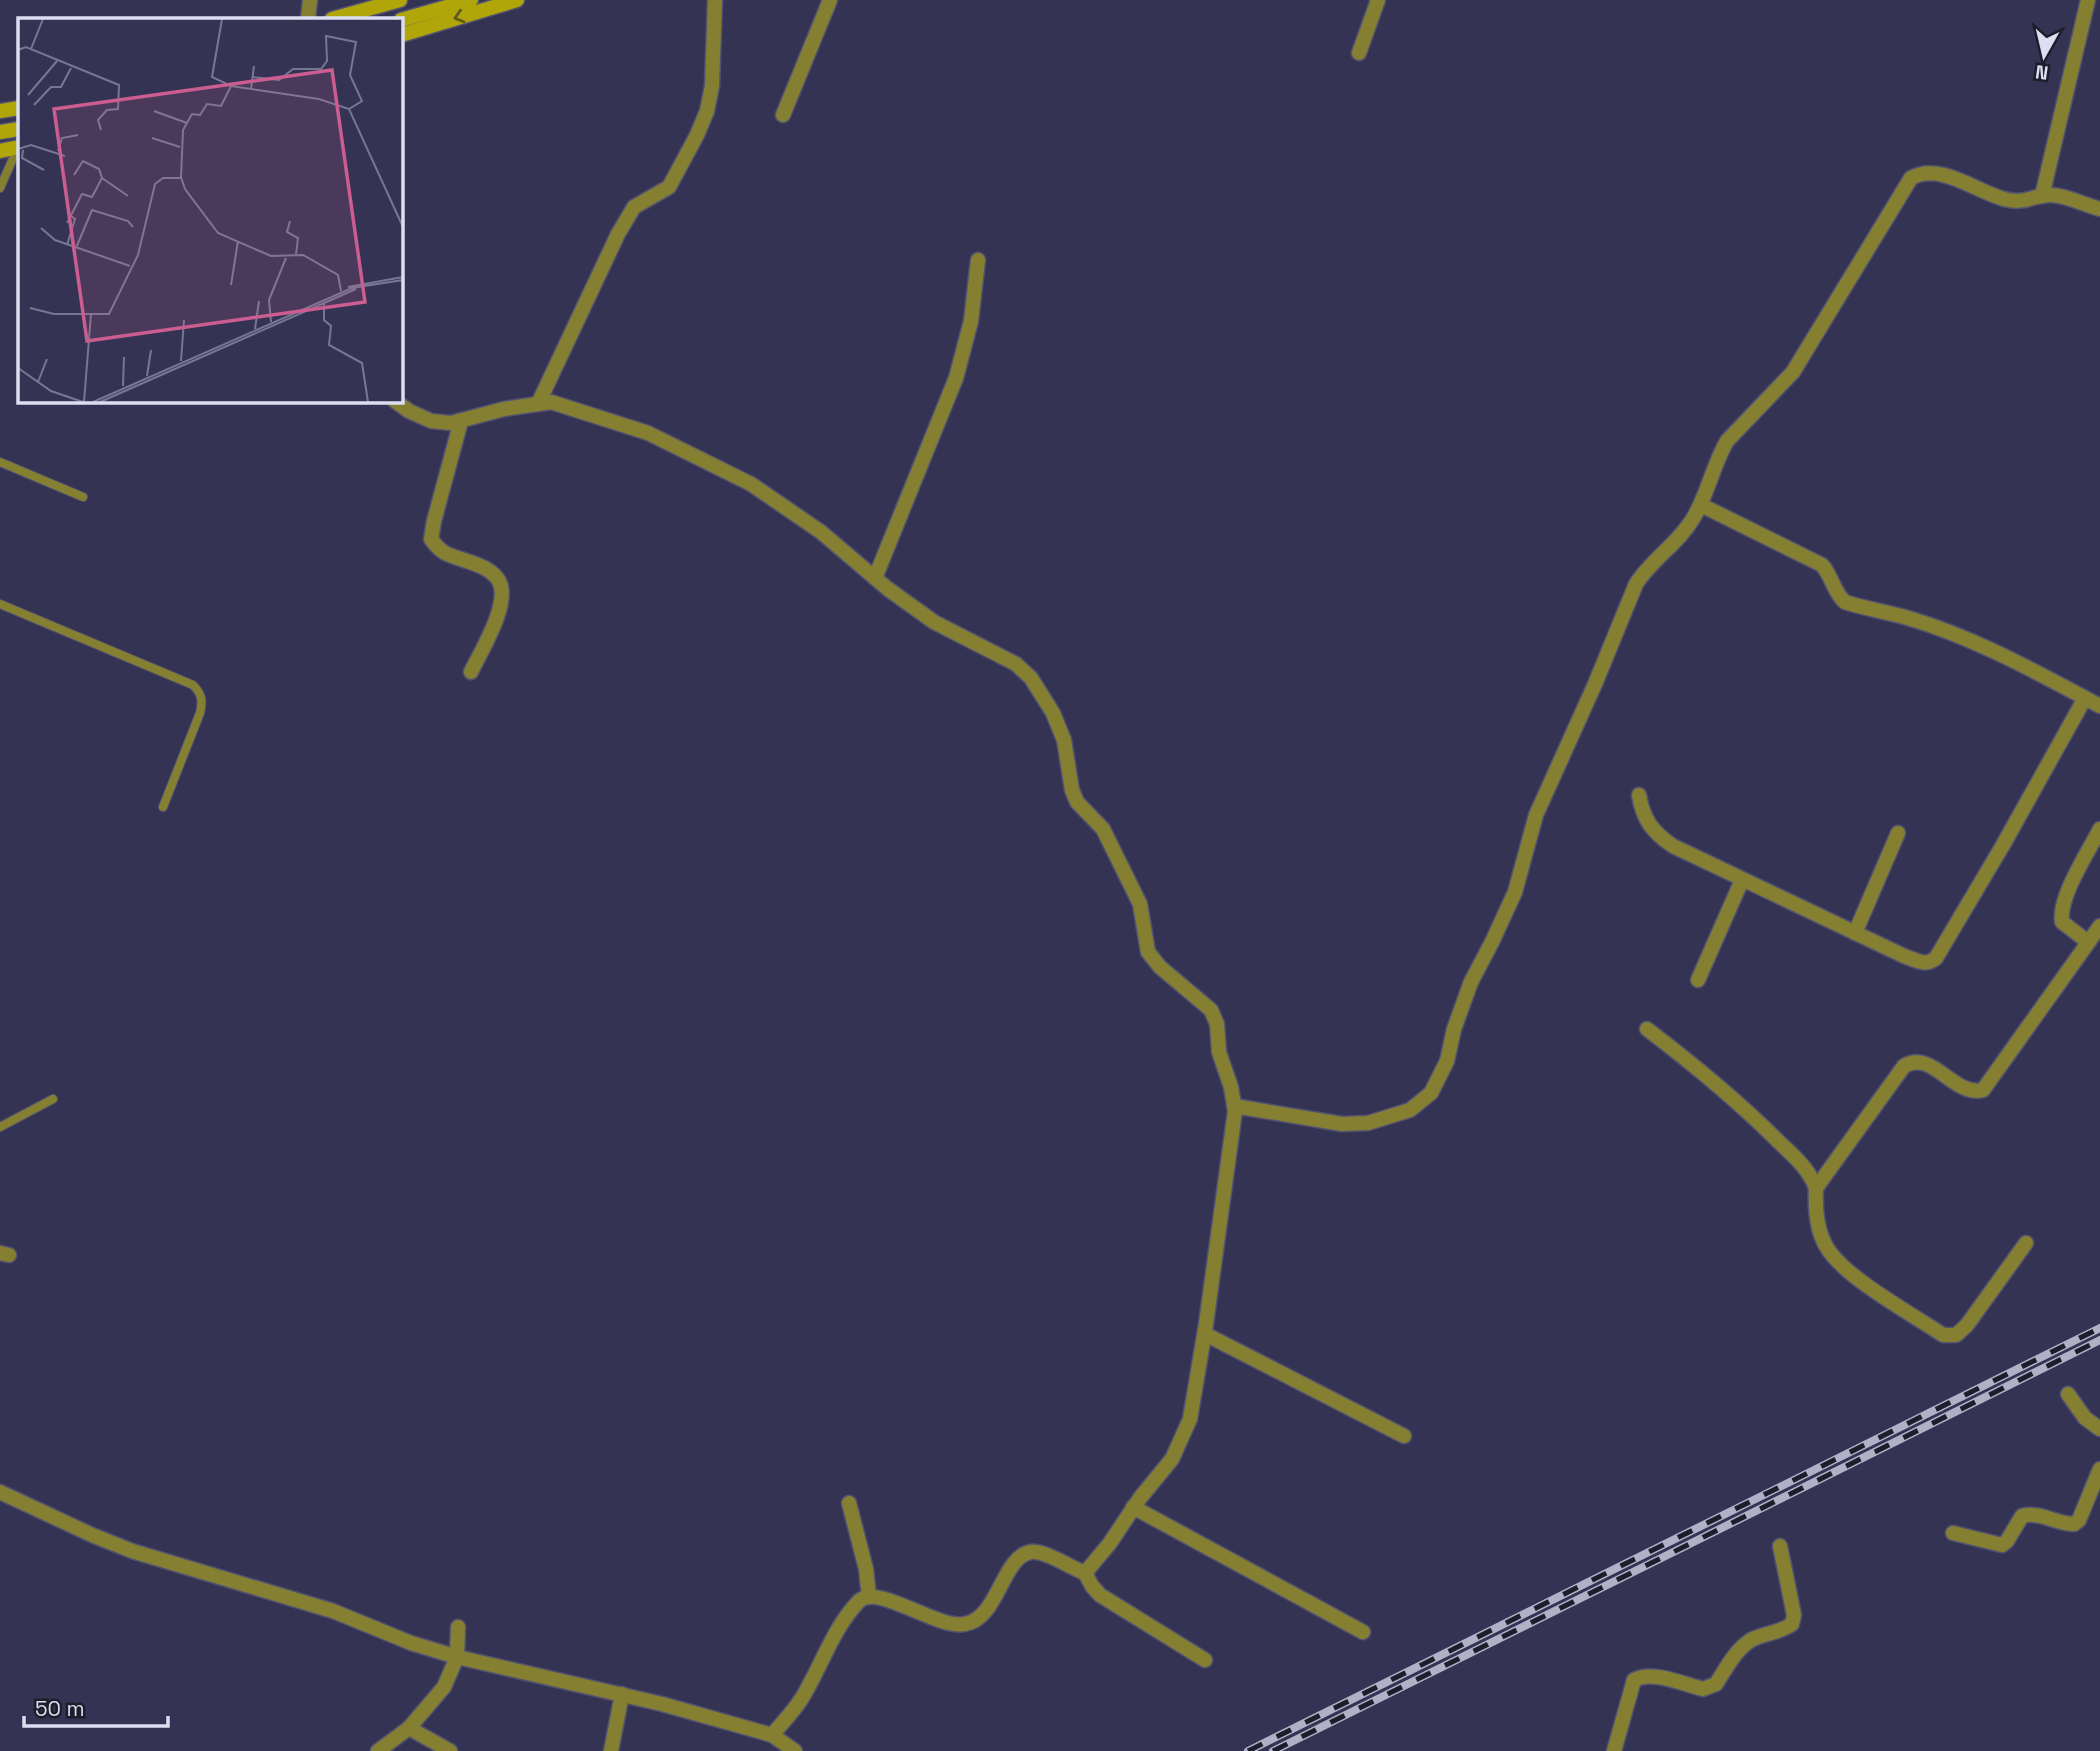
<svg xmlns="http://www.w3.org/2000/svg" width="2100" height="1751" font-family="'Space Grotesk',sans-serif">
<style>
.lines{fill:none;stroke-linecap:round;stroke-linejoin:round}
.lane-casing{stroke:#525270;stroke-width:10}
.street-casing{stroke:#525270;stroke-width:17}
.secondary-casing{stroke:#525270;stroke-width:17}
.lane{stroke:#857f32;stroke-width:8}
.street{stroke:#857f32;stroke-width:14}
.secondary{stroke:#b1a609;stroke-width:14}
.rail-casing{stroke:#b0b0c7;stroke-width:8}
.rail{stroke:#1d1d2b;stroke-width:5;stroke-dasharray:16;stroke-linecap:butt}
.oneway{stroke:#605b1c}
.inset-road{fill:none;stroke:#787793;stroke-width:2}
.view{fill:#cb5d90;fill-opacity:0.15;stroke:#cb5d90;stroke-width:3.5}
.inset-edge{fill:none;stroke:#dddef2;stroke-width:3.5}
</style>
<rect width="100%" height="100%" fill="#343353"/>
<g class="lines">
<defs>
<g id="lane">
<path d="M0 188 18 147"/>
<path d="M0 462 83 497"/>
<path d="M0 604 193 685C202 694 203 701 200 713L163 807"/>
<path d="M0 1127 53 1099"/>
</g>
<g id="street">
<path d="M308 19 310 0"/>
<path d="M1359 53 1378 0"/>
<path d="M783 115 830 0"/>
<path d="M2042 196 2088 0"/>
<path d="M395 401 409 411 431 421 451 423 504 409 551 402 648 433 751 484 821 532 888 589 934 622 1016 664 1031 678 1053 713 1064 740 1072 790 1077 802 1103 829 1140 904 1148 952 1160 967 1211 1010 1217 1024 1219 1052 1231 1087 1235 1111 1206 1324 1190 1419 1172 1459 1140 1498 1110 1543 1085 1573C1071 1568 1045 1550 1031 1552 1002 1556 999 1618 965 1624 938 1630 878 1583 859 1601 833 1628 821 1667 802 1698 794 1711 782 1723 772 1735"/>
<path d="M538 404 618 234 634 207 669 187 697 135 707 111 712 86 715 0"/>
<path d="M461 421 434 521 431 539C442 555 450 555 467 561 478 565 492 569 499 581 511 603 481 651 471 672"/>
<path d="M1701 505 1822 565C1832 576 1834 593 1845 602 1866 609 1888 612 1908 618 1976 638 2038 673 2100 706"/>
<path d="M875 578 956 378 971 321 978 260"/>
<path d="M1639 795C1643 819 1652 832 1673 846L1904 956C1916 960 1925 967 1936 958L2003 845 2085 698"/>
<path d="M1855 933 1898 833"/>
<path d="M2088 942 2062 922C2058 897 2089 851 2100 829"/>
<path d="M1698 980 1742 880"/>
<path d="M1647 1029C1693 1064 1738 1101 1779 1142 1794 1156 1809 1169 1816 1188"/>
<path d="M1234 1106 1342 1124 1368 1123 1410 1110 1431 1093 1447 1061 1454 1029 1471 982 1492 942 1515 892 1536 815 1595 684 1636 584C1652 559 1679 543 1694 517 1708 493 1713 465 1727 441L1793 372 1911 178C1940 162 1975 191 2004 199 2026 205 2034 194 2052 195 2068 196 2085 205 2100 209"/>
<path d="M2026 1243 1967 1325 1956 1335H1943C1912 1314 1843 1277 1826 1246 1816 1229 1815 1208 1816 1188L1904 1066C1933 1049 1953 1097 1983 1090L2100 926"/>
<path d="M0 1253 9 1255"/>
<path d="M1205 1334 1404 1436"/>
<path d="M2068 1394 2085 1418 2100 1429"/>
<path d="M0 1492 92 1535 132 1551 333 1611 411 1643 457 1657 662 1704 772 1735 795 1751"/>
<path d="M849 1503 866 1569 869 1597"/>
<path d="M1133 1507 1363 1632"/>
<path d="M1953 1533 2002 1545 2007 1541 2022 1516C2040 1511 2056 1524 2074 1524L2079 1520 2100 1469"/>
<path d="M1085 1573 1092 1586 1100 1595 1205 1660"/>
<path d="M409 1728 444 1687 457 1657 458 1627"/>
<path d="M378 1751 409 1728 450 1751"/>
<path d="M611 1751 622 1694"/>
<path d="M1614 1751 1634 1680C1653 1670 1683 1684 1703 1689L1716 1684C1725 1670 1736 1649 1751 1640 1764 1633 1780 1633 1792 1624L1794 1615 1780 1546"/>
</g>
<g id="secondary">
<path d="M332 19 400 0"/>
<path d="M401 20 471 0"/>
<path d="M401 35 517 0"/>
<path d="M0 111 19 108"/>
<path d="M0 132 19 129"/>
<path d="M0 151 19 147"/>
</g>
</defs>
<use href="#lane" class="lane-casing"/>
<use href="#street" class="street-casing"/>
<use href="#secondary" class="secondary-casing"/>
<use href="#lane" class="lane"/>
<use href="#street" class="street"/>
<use href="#secondary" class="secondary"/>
<defs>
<g id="rail">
<path d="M1248 1751 2100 1328"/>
<path d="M1273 1751 2100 1340"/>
</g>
</defs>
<use href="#rail" class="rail-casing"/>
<use href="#rail" class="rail"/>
</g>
<defs><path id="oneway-chevron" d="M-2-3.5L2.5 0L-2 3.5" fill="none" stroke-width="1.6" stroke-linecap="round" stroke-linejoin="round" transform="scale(1.75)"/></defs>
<use class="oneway" href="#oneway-chevron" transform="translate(459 17) rotate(163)"/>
<g transform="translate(18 18)">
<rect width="385" height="385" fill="#343353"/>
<path class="inset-road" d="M204 1 194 59 213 68 301 81 331 91 385 209M13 31 25 1M0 32 8 29 101 67 100 91 89 92 80 102 83 112M234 59 261 62 275 51H303L309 43 308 18 338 24 332 57 344 83 331 91M213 68 203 88 189 86 182 97 174 96 165 112 163 159 167 171 200 215 253 238 285 237 320 257 323 273M233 71 236 48M10 77 39 43M16 87 33 69H43L53 50M136 93 169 105M134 120 162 129M0 131 13 127 47 138M5 132 4 140 26 152M40 133 44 120 60 117M84 160 110 178M272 203 269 214 280 220 278 236M49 205 64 176 74 179 84 160 81 151 65 143 56 157M23 210 37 222 112 248M49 227 57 201 53 198M58 230 74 192 110 203 115 209M213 267 220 223M330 269 385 259M306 286V302L313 308 311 327 344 345 350 384M12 290 36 296H91L120 237 137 166 145 160H163M253 304 251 282 268 240M237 311 241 283M163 343 166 302M0 350 33 373 65 384M129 358 133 332M20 364 29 341M105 368 106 339M66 384 73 296M75 384 334 270 385 262M82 384 338 271"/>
<path class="view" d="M314 52 347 284 69 323 36 91Z"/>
<rect width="385" height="385" class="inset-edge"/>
</g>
<g transform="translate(2044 56) rotate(188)" stroke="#1d1d2b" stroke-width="5" paint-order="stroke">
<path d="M0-5L12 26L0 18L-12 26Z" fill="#dddef2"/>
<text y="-10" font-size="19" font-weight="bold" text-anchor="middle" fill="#dddef2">N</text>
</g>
<path d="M24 1716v10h144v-10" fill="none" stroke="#dddef2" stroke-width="3.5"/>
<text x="35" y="1716" font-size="21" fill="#dddef2" stroke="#1d1d2b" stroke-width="5" paint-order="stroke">50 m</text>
</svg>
